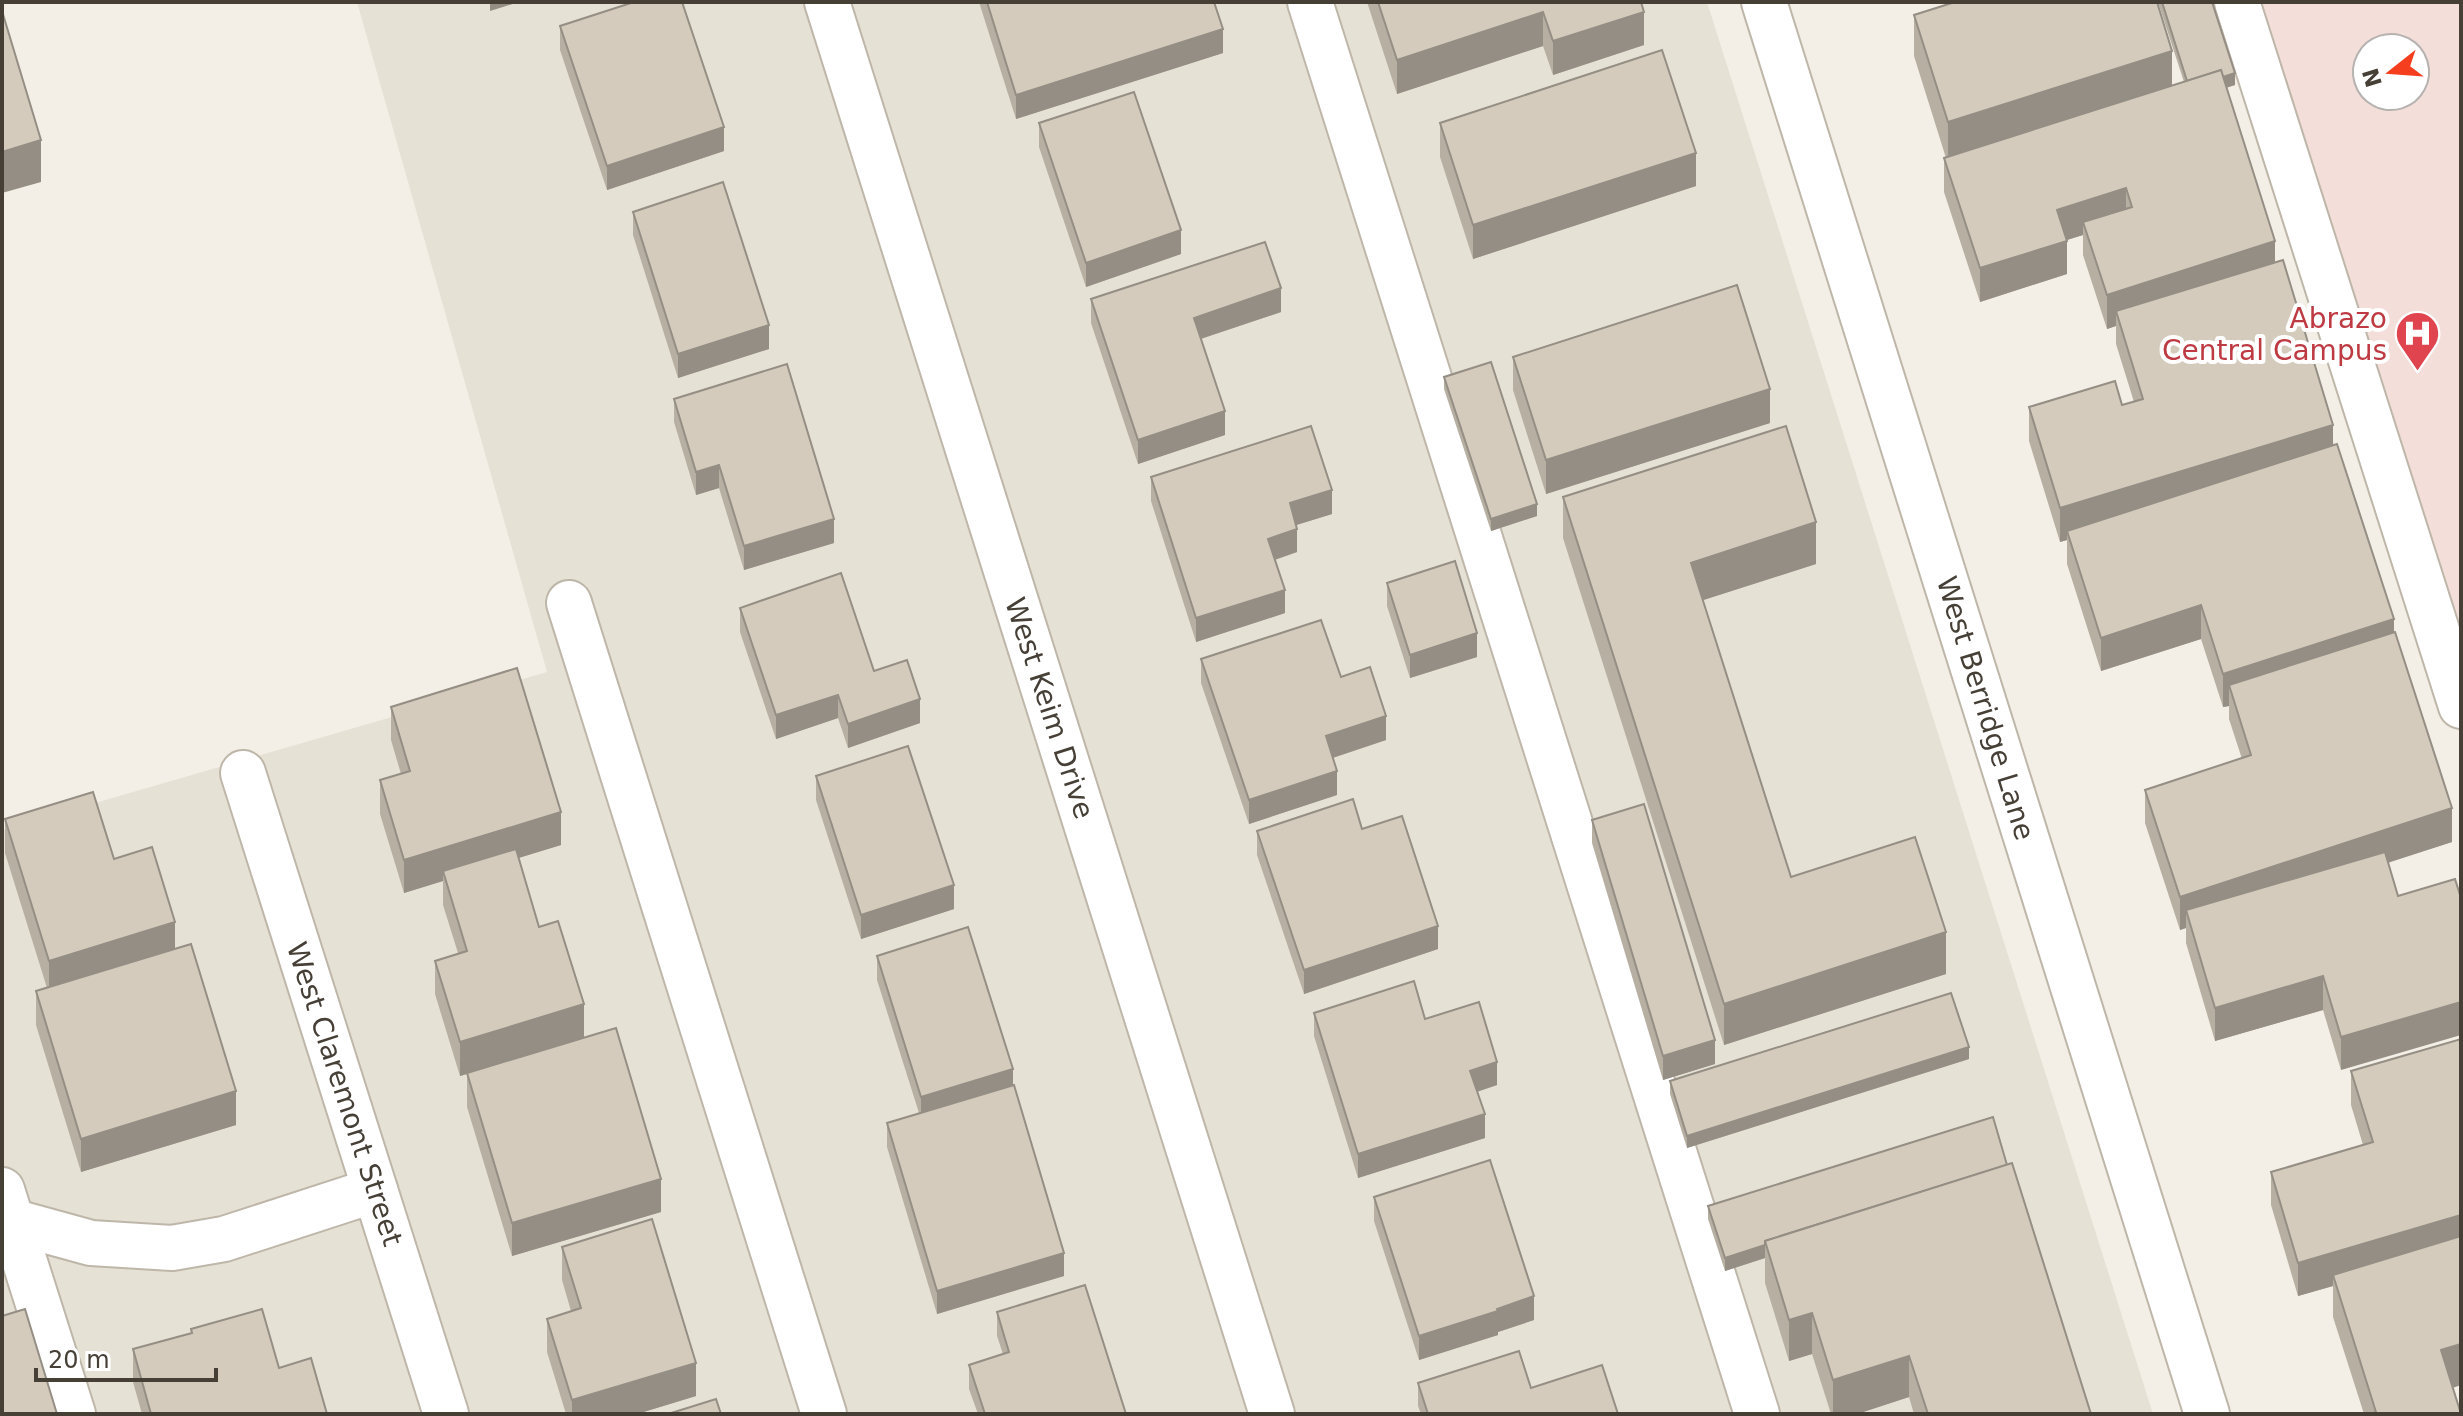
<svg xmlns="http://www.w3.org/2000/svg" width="2463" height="1416" font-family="'DejaVu Sans',sans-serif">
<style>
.residential{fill:#e6e1d5}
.medical{fill:#f3deda;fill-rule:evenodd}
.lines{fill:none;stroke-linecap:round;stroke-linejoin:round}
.minor-casing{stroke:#beb7a9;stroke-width:48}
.minor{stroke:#fff;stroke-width:44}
.wall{fill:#b6afa2}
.shaded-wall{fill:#948e84}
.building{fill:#d4cbbc;stroke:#948e84;stroke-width:2}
.labels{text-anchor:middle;stroke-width:8;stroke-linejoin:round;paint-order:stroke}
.health-label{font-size:28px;fill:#be3a42;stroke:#fff;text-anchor:end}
.street-label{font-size:28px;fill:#453f36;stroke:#fff}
</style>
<rect width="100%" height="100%" fill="#f3efe6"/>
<path class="residential" d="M357 2H1707L2153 1414H2V830L547 672Z"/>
<path class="medical" d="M2258 2H2461V650ZM2367 48H2415V96H2367Z"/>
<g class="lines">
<defs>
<g id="minor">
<path d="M827 2 1272 1414"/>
<path d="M1310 2 1757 1414"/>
<path d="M1764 2 2207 1414"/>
<path d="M2237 2 2461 706"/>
<path d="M569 603 824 1414"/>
<path d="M243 773 446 1414"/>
<path d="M2 1190 73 1414"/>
<path d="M2 1221H11L91 1243 172 1248 224 1239 375 1190"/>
</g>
</defs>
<use href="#minor" class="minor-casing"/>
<use href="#minor" class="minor"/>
</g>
<g class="wall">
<path d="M979 2H1214L1223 53 1016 119Z"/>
<path d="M1367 2H1641L1644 45 1553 75 1543 46 1397 94Z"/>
<path d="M2158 2H2212L2235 85 2226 88 2275 262 2394 632 2452 842 2388 862 2341 1070 2323 1010 2215 1041 2186 943V928L2180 930 2145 823V790L2242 759 2229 719V706L2223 707 2201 639 2101 671 2067 564V540L2060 542 2029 441V407L2122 405 2134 402 2116 344V326L2107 329 2083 255V235L2067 240V274L1980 302 1944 192V158H1946L1914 56V15L2172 86 2184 82Z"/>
<path d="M560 26 724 151 607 190 560 50Z"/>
<path d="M1039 123 1181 254 1086 287 1039 147Z"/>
<path d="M1440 123 1696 186 1473 259 1440 157Z"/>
<path d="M633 212 769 349 678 378 633 235Z"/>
<path d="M1091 299 1281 312 1201 339 1225 435 1138 464 1091 323Z"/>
<path d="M1513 357 1770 423 1546 494 1513 390Z"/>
<path d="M1444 377 1537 516 1491 531 1444 389Z"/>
<path d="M674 399 834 543 744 570 719 488 696 495 674 422Z"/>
<path d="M1151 477 1332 514 1296 525 1297 552 1275 560 1285 613 1196 642 1151 501Z"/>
<path d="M1563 497 1816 564 1703 600 1791 877 1946 974 1724 1045 1563 538Z"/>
<path d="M1387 583 1477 657 1410 678 1387 606Z"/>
<path d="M740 608 874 671 920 723 848 748 838 718 776 739 740 632Z"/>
<path d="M1201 659 1341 677 1386 740 1333 758 1337 795 1249 824 1201 683Z"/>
<path d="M391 707 561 845 518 858 539 927 584 1038 661 1212 512 1256 467 1107V1074L460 1076 435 994V961L458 953 443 905V881L404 893 380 814V780L401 774 391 740Z"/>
<path d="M816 776 954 909 861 939 816 800Z"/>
<path d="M5 819 114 859 175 949 236 1125 81 1172 36 1025V991L47 988 5 853Z"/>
<path d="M1592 820 1715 1064 1663 1080 1592 843Z"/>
<path d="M1362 829 1438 949 1304 994 1257 855V831Z"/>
<path d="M877 956 1013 1085 1064 1276 937 1314 887 1147V1123L919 1113 877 980Z"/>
<path d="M1314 1013 1425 1019 1497 1085 1477 1092 1485 1138 1358 1178 1314 1036Z"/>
<path d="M1969 1059 1687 1148 1670 1094V1081Z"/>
<path d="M2351 1071 2453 1388 2461 1414H2364L2333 1317V1286L2298 1296 2271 1205V1172L2363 1145 2351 1105Z"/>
<path d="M2007 1165 2091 1414H1914L1909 1397 1857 1414H1831L1812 1354 1789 1361 1765 1283V1258L1725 1271 1708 1219V1206Z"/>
<path d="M1374 1197 1534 1320 1498 1332V1335L1419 1360 1374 1221Z"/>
<path d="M562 1247 696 1396 637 1414H566L547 1352V1319L571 1311 562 1280Z"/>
<path d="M997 1312 1126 1414H978L969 1389V1365L1003 1354 997 1336Z"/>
<path d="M191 1329 279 1368 327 1414H142L133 1382V1349L191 1333Z"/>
<path d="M1418 1383 1531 1388 1618 1414H1421L1418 1406Z"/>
</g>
<g class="shaded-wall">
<path d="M490 2H519L490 11Z"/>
<path d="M1543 12V46L1397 94V60Z"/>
<path d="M1644 12V45L1553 75V41Z"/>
<path d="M1223 29V53L1016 119V95Z"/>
<path d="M2172 51V92L1948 163V122Z"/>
<path d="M2235 73V85L2189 99V87Z"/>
<path d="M724 127V151L607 190V166Z"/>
<path d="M41 140V182L2 193V152Z"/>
<path d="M1696 153V186L1473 259V225Z"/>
<path d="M2126 188V221L2083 222V235L2057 243V210Z"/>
<path d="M1181 230V254L1086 287V263Z"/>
<path d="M2067 241V274L1980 302V268Z"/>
<path d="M2275 241V275L2116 311V326L2107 329V295Z"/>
<path d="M1281 288V312L1194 341V318Z"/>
<path d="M769 325V349L678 378V354Z"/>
<path d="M1770 389V423L1546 494V460Z"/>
<path d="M1225 411V435L1138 464V440Z"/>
<path d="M2333 425V458L2067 531V540L2060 542V508Z"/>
<path d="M719 465V488L696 495V472Z"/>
<path d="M1332 490V514L1290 527V503Z"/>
<path d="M1537 504V516L1491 531V519Z"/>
<path d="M834 519V543L744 570V546Z"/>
<path d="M1816 522V564L1691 604V563Z"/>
<path d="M1297 529V552L1268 562V539Z"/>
<path d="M1285 590V613L1196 642V618Z"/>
<path d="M2201 605V639L2101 671V638Z"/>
<path d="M2394 619V653L2229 685V706L2223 707V674Z"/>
<path d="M1477 633V657L1410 678V655Z"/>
<path d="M838 695V718L776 739V715Z"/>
<path d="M920 699V723L848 748V724Z"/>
<path d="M1386 716V740L1326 760V736Z"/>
<path d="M1337 771V795L1249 824V800Z"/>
<path d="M2452 808V842L2191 927 2186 910V928L2180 930V897Z"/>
<path d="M561 812V845L446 880 443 871V881L404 893V860Z"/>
<path d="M954 885V909L861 939V915Z"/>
<path d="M175 922V956L49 995V961Z"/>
<path d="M1438 926V949L1304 994V970Z"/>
<path d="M1946 932V974L1724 1045V1004Z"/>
<path d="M2323 976V1010L2215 1041V1008Z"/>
<path d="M2461 1002V1035L2341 1070V1037Z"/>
<path d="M584 1004V1038L460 1076V1042Z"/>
<path d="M1715 1040V1064L1663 1080V1056Z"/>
<path d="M1969 1047V1059L1687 1148V1136Z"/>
<path d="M1497 1062V1085L1470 1094V1071Z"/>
<path d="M1013 1069V1092L921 1121V1097Z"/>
<path d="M236 1091V1125L81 1172V1139Z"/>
<path d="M1485 1114V1138L1358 1178V1154Z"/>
<path d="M661 1179V1212L512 1256V1223Z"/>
<path d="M2461 1215V1248L2333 1275V1286L2298 1296V1263Z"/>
<path d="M1765 1245V1258L1725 1271V1258Z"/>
<path d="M1064 1253V1276L937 1314V1291Z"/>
<path d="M1534 1296V1320L1498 1332V1335L1419 1360V1336Z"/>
<path d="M1812 1313V1354L1789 1361V1320Z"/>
<path d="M2461 1344V1385L2441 1392V1350Z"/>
<path d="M1909 1356V1397L1857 1414H1833V1380Z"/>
<path d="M696 1363V1396L637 1414H572V1400Z"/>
</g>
<g class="building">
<path d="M634 2H682L724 127 607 166 560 26Z"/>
<path d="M987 2H1214L1223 29 1016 95Z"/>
<path d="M1378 2H1641L1644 12 1553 41 1543 12 1397 60Z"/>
<path d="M1955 2H2157L2172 51 1948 122 1914 15Z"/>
<path d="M2162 2H2212L2235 73 2223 77 2221 70 2187 81Z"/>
<path d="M2 11 41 140 2 152Z"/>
<path d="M1662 50 1696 153 1473 225 1440 123Z"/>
<path d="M2221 70 2275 241 2107 295 2083 222 2132 207 2126 188 2057 210 2067 241 1980 268 1944 158Z"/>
<path d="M1134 92 1181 230 1086 263 1039 123Z"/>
<path d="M723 182 769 325 678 354 633 212Z"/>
<path d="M1265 242 1281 288 1194 318 1225 411 1138 440 1091 299Z"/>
<path d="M2283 260 2333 425 2060 508 2029 407 2115 381 2122 405 2143 399 2116 311Z"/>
<path d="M1737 285 1770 389 1546 460 1513 357Z"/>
<path d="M1491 362 1537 504 1491 519 1444 377Z"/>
<path d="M787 364 834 519 744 546 719 465 696 472 674 399Z"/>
<path d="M1311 426 1332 490 1290 503 1297 529 1268 539 1285 590 1196 618 1151 477Z"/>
<path d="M1786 426 1816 522 1691 563 1791 877 1915 837 1946 932 1724 1004 1563 497Z"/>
<path d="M2337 444 2394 619 2223 674 2201 605 2101 638 2067 531Z"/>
<path d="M1455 561 1477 633 1410 655 1387 583Z"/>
<path d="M841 573 874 671 907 660 920 699 848 724 838 695 776 715 740 608Z"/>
<path d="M1321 620 1341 677 1370 667 1386 716 1326 736 1337 771 1249 800 1201 659Z"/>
<path d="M2395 632 2452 808 2180 897 2145 790 2251 755 2229 685Z"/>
<path d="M517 668 561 812 404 860 380 780 410 771 391 707Z"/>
<path d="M908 746 954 885 861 915 816 776Z"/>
<path d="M93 792 114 859 152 847 175 922 49 961 5 819Z"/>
<path d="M1353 799 1362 829 1402 816 1438 926 1304 970 1257 831Z"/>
<path d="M1644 804 1715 1040 1663 1056 1592 820Z"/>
<path d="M516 849 539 927 558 921 584 1004 460 1042 435 961 467 951 443 871Z"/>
<path d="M2385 852 2398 896 2455 879 2461 898V1002L2341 1037 2323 976 2215 1008 2186 910Z"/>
<path d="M968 927 1013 1069 921 1097 877 956Z"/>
<path d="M191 944 236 1091 81 1139 36 991Z"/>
<path d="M1414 981 1425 1019 1479 1002 1497 1062 1470 1071 1485 1114 1358 1154 1314 1013Z"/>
<path d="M1951 993 1969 1047 1687 1136 1670 1081Z"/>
<path d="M616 1028 661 1179 512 1223 467 1073Z"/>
<path d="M2461 1039V1215L2298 1263 2271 1172 2373 1142 2351 1071Z"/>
<path d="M1014 1085 1064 1253 937 1291 887 1123Z"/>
<path d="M1993 1117 2007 1165 1765 1241V1245L1725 1258 1708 1206Z"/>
<path d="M1490 1160 1534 1296 1497 1309 1498 1311 1419 1336 1374 1197Z"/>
<path d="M2012 1163 2091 1414H1928L1909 1356 1833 1380 1812 1313 1789 1320 1765 1241Z"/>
<path d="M652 1219 696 1363 572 1400 547 1319 581 1308 562 1247Z"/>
<path d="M2461 1236V1344L2441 1350 2461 1414H2370L2376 1412 2333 1275Z"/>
<path d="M1085 1285 1126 1414H985L969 1365 1009 1352 997 1312Z"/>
<path d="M25 1309 57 1414H2V1316Z"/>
<path d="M262 1309 279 1368 311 1358 327 1414H151L133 1349 192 1333 191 1329Z"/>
<path d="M1519 1351 1531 1388 1602 1365 1618 1414H1428L1418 1383Z"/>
<path d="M716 1399 721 1414H668Z"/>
</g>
<defs>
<symbol id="hospital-pin" viewBox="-11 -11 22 30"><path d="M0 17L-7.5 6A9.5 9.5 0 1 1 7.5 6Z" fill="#e0444e" stroke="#fff"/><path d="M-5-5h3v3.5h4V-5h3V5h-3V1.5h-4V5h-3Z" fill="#fff"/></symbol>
</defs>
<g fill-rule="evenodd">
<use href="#hospital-pin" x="2392" y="308" width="51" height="69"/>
</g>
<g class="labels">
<g class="health-label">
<text x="2387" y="328">Abrazo<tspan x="2387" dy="32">Central Campus</tspan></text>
</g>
<g class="street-label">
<text transform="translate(1050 708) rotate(72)" y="10">West Keim Drive</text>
<text transform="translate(1986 708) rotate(73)" y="10">West Berridge Lane</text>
<text transform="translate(345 1094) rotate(72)" y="10">West Claremont Street</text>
</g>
</g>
<rect width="2463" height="1416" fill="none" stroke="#453f36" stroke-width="8"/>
<g transform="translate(2391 72) rotate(253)"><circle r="38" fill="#ffffff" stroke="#b5b2af" stroke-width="2"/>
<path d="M0-6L14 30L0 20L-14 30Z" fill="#f43e1d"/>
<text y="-12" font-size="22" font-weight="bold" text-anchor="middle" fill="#453f36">N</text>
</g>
<path d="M36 1368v12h180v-12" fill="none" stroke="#453f36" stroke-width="4"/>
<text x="48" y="1368" font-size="24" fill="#453f36" stroke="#ffffff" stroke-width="6" paint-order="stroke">20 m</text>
</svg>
